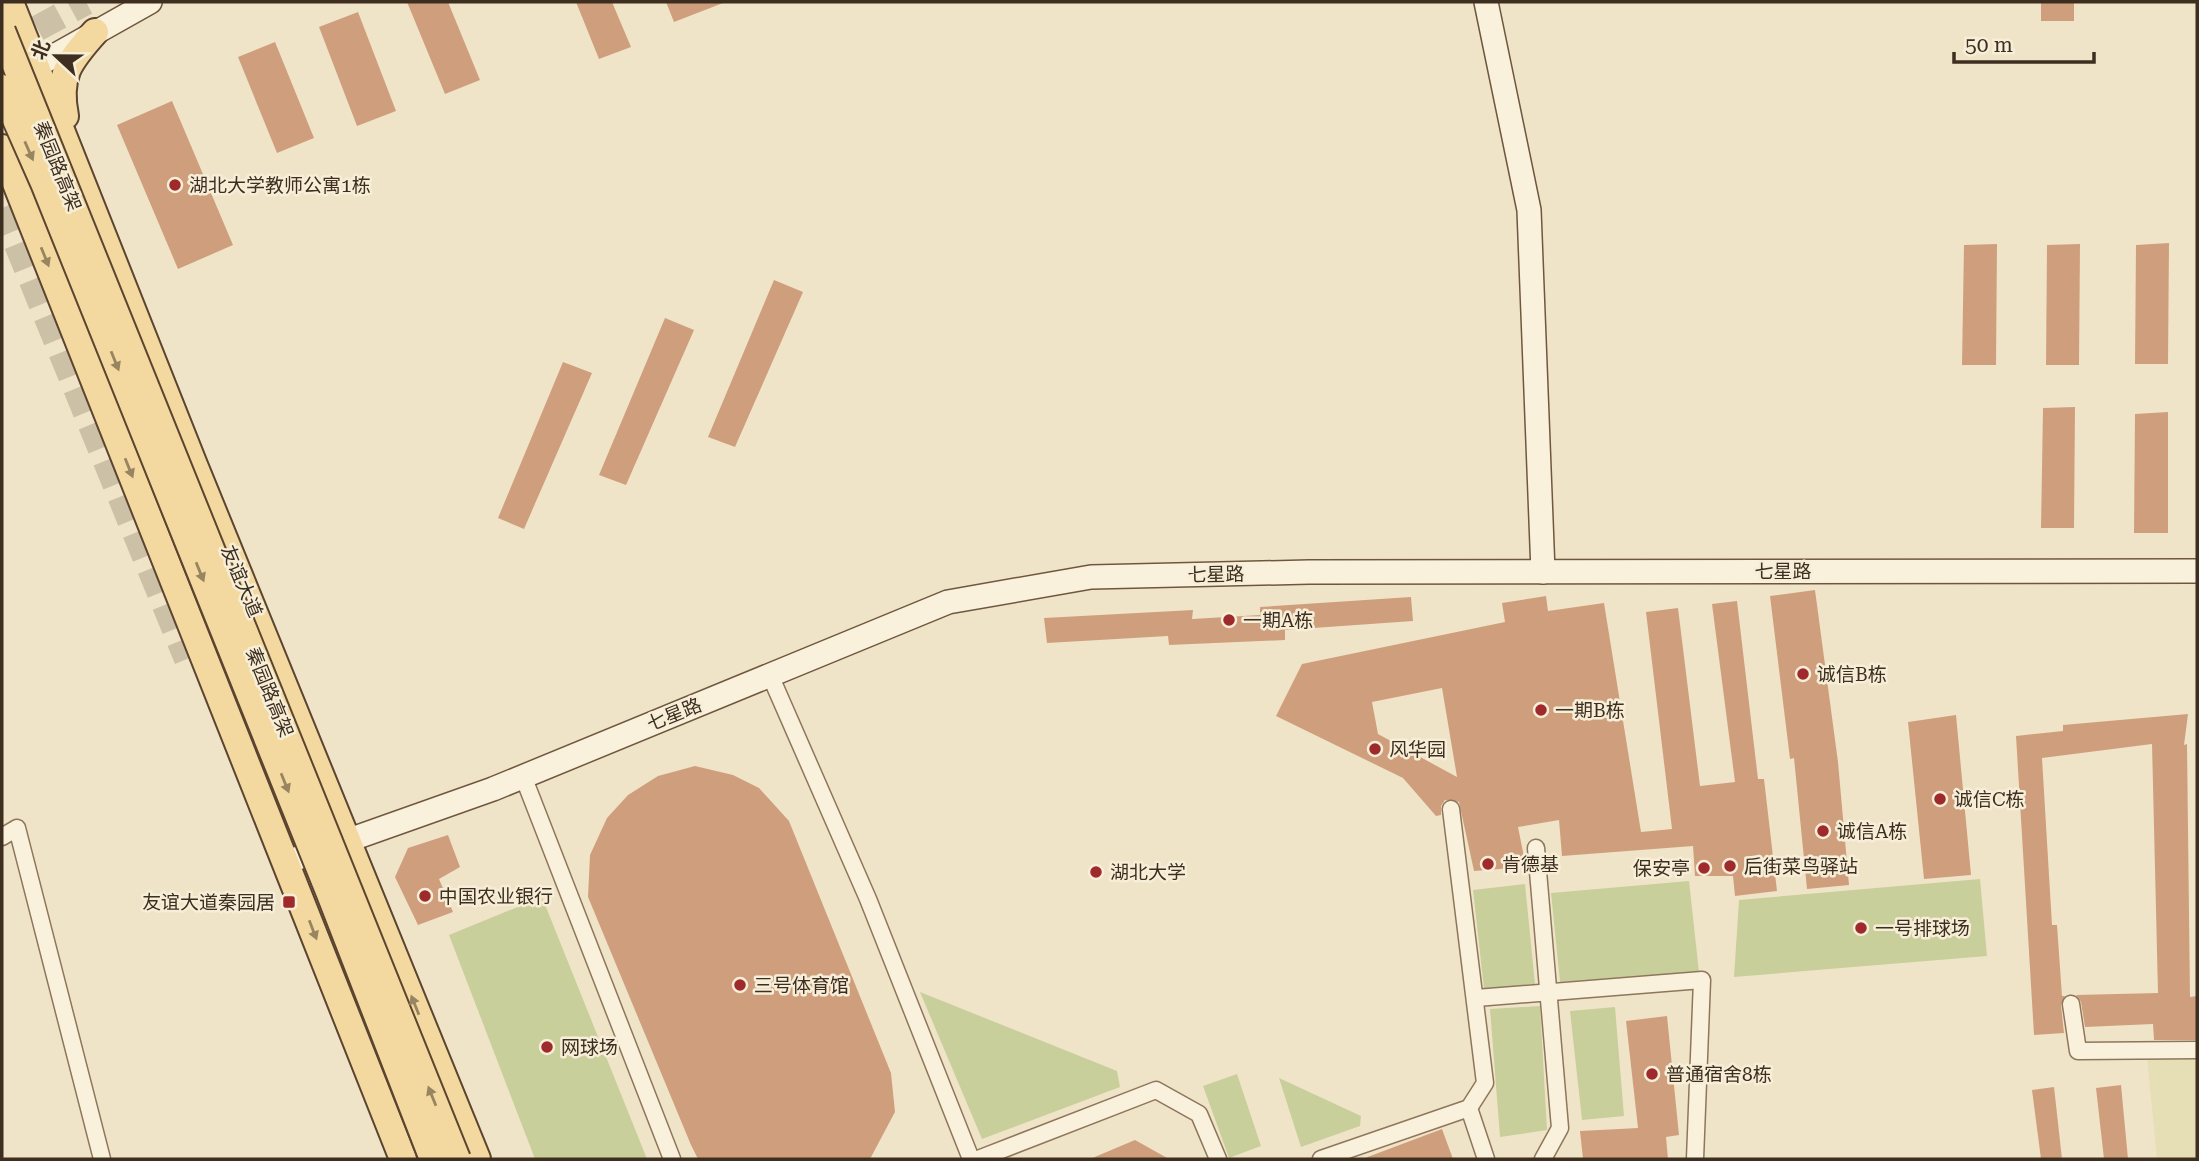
<svg xmlns="http://www.w3.org/2000/svg" width="2199" height="1161" font-family="'Roboto Serif','Noto Sans SC',serif">
<style>
.farmland{fill:#e6deb5}
.green{fill:#c9cf9b}
.building{fill:#cf9f7d;fill-rule:evenodd}
.lines{fill:none;stroke-linecap:round;stroke-linejoin:round}
.primary-tunnel{stroke:#ccc0a6;stroke-width:26;stroke-dasharray:26 13;stroke-linecap:butt}
.street-casing{stroke:#8d765c;stroke-width:19}
.secondary-casing{stroke:#6f573f;stroke-width:26}
.primary-casing{stroke:#5b4430;stroke-width:30}
.street{stroke:#faf1dc;stroke-width:16}
.secondary{stroke:#faf1dc;stroke-width:23}
.primary{stroke:#f3d9a0;stroke-width:26}
.primary-bridge-casing{stroke:#5b4430;stroke-width:30;stroke-linecap:butt}
.primary-bridge{stroke:#f3d9a0;stroke-width:26}
.oneway{fill:#988460}
.poi-dot{fill:#9e2a2b;stroke:#f7eed8;stroke-width:2.5}
.labels{text-anchor:middle;stroke-width:5;stroke-linejoin:round;paint-order:stroke}
.street-label{font-size:19px;fill:#3d2e20;stroke:#f7eed8}
.poi-label{font-size:19px;fill:#3d2e20;stroke:#f7eed8;text-anchor:start}
</style>
<rect width="100%" height="100%" fill="#f0e4c8"/>
<path class="farmland" d="M2147 1057 2197 1058V1159H2157Z"/>
<g class="green">
<path d="M1980 879 1987 956 1734 977 1739 900Z"/>
<path d="M1689 881 1699 972 1560 982 1551 893Z"/>
<path d="M1525 884 1535 984 1484 989 1473 890Z"/>
<path d="M542 897 647 1159H535L449 935Z"/>
<path d="M920 992 1117 1071 1120 1087 982 1139Z"/>
<path d="M1540 1006 1547 1130 1500 1137 1490 1009Z"/>
<path d="M1615 1007 1624 1116 1582 1120 1570 1011Z"/>
<path d="M1237 1074 1261 1146 1229 1158 1203 1086Z"/>
<path d="M1279 1078 1361 1116 1360 1126 1301 1147Z"/>
</g>
<g class="building">
<path d="M407 2H448L480 80 445 94Z"/>
<path d="M576 2H612L631 47 599 59Z"/>
<path d="M666 2H723V3L674 22Z"/>
<rect x="2041" y="2" width="33" height="19"/>
<path d="M358 12 396 111 357 126 319 27Z"/>
<path d="M275 42 314 138 277 153 238 57Z"/>
<path d="M172 101 233 245 178 269 117 125Z"/>
<path d="M2169 243 2168 364H2135L2136 245Z"/>
<path d="M1997 244 1996 365H1962L1964 245Z"/>
<path d="M2080 244 2079 365H2046L2047 245Z"/>
<path d="M774 280 803 292 735 447 708 437Z"/>
<path d="M665 318 694 330 626 485 599 475Z"/>
<path d="M563 362 592 373 524 529 498 518Z"/>
<path d="M2075 407 2074 528H2041L2043 408Z"/>
<path d="M2168 412V533H2134L2135 414Z"/>
<path d="M1815 590 1838 762 1849 885 1807 889 1794 758 1790 759 1770 596Z"/>
<path d="M1546 596 1548 611 1604 603 1641 832 1672 829 1646 612 1678 608 1700 786 1735 782 1712 604 1737 601 1758 779H1764L1777 891 1735 896 1733 876H1695L1693 846 1562 856 1559 820 1518 827 1526 867 1474 871 1459 802 1445 800 1441 806V815L1436 816 1403 778 1276 716 1302 664 1505 622 1502 603ZM1442 688 1457 777 1378 734 1372 702Z"/>
<path d="M1411 597 1413 621 1285 630V640L1169 645 1168 636 1047 643 1044 618 1193 610 1192 619 1260 615V607Z"/>
<path d="M2188 714 2184 745 2187 744 2190 997 2197 996V1040H2154L2153 1024 2085 1027 2081 1002 2076 995 2158 993 2152 744 2042 758 2052 925H2057L2062 996H2065L2061 1005 2064 1033 2034 1035 2016 736 2063 731V725Z"/>
<path d="M1956 715 1971 875 1924 879 1908 722Z"/>
<path d="M695 766 733 775 759 788 789 821 891 1073 895 1112 870 1159H698L691 1145 588 897 590 855 607 818 628 795 658 776Z"/>
<path d="M448 835 460 867 439 879 453 912 418 925 395 877 408 848Z"/>
<path d="M1667 1016 1679 1135 1666 1137 1668 1159H1583L1580 1131 1638 1128 1626 1021Z"/>
<path d="M2121 1085 2128 1159H2104L2096 1088Z"/>
<path d="M2054 1087 2062 1159H2041L2032 1090Z"/>
<path d="M1442 1129 1453 1159H1365V1158Z"/>
<path d="M1135 1140 1169 1159H1090Z"/>
</g>
<g class="lines">
<g class="primary-tunnel">
<path d="M2 18 31 2"/>
<path d="M3 47 86 2"/>
<path d="M2 208 187 659"/>
</g>
<defs>
<g id="street">
<path d="M770 675 868 899 971 1159"/>
<path d="M523 776 672 1159"/>
<path d="M2 837 17 828 102 1159"/>
<path d="M1536 848 1560 1128 1543 1159"/>
<path d="M1476 998 1702 980 1695 1159"/>
<path d="M2071 1004 2078 1051 2197 1050"/>
<path d="M1469 1108 1486 1159"/>
<path d="M978 1159 1156 1090 1199 1114 1218 1159"/>
<path d="M1321 1159 1469 1108 1485 1083 1451 809"/>
</g>
<g id="secondary">
<path d="M1486 2 1529 210 1543 572"/>
<path d="M22 74 150 2"/>
<path d="M287 862 493 789 948 602 1091 577 1309 572 2197 571"/>
</g>
<g id="primary">
<path d="M10 2 194 465 477 1159"/>
<path d="M65 116C57 76 69 61 95 32"/>
<path d="M2 148 403 1159"/>
</g>
</defs>
<use href="#street" class="street-casing"/>
<use href="#secondary" class="secondary-casing"/>
<use href="#primary" class="primary-casing"/>
<use href="#street" class="street"/>
<use href="#secondary" class="secondary"/>
<use href="#primary" class="primary"/>
<defs>
<g id="primary-bridge">
<path d="M2 31 457 1159"/>
<path d="M2 88 44 183 330 894 433 1159"/>
</g>
</defs>
<use href="#primary-bridge" class="primary-bridge-casing"/>
<use href="#primary-bridge" class="primary-bridge"/>
</g>
<defs><path id="oneway-solid" d="M-6-.8H1V-3.2L6.5 0L1 3.2V.8H-6Z" transform="scale(1.75)"/></defs>
<g class="oneway">
<use href="#oneway-solid" transform="translate(29 151) rotate(66)"/>
<use href="#oneway-solid" transform="translate(45 257) rotate(68)"/>
<use href="#oneway-solid" transform="translate(115 361) rotate(68)"/>
<use href="#oneway-solid" transform="translate(129 468) rotate(68)"/>
<use href="#oneway-solid" transform="translate(200 572) rotate(68)"/>
<use href="#oneway-solid" transform="translate(285 783) rotate(68)"/>
<use href="#oneway-solid" transform="translate(313 930) rotate(69)"/>
<use href="#oneway-solid" transform="translate(415 1005) rotate(-112)"/>
<use href="#oneway-solid" transform="translate(432 1096) rotate(-112)"/>
</g>
<g class="poi-dot">
<circle cx="175" cy="185" r="7"/>
<circle cx="1229" cy="620" r="7"/>
<circle cx="1803" cy="674" r="7"/>
<circle cx="1541" cy="710" r="7"/>
<circle cx="1375" cy="749" r="7"/>
<circle cx="1940" cy="799" r="7"/>
<circle cx="1823" cy="831" r="7"/>
<circle cx="1488" cy="864" r="7"/>
<circle cx="1730" cy="866" r="7"/>
<circle cx="1704" cy="868" r="7"/>
<circle cx="1096" cy="872" r="7"/>
<circle cx="425" cy="896" r="7"/>
<rect x="282" y="895" width="14" height="14" rx="3.5"/>
<circle cx="1861" cy="928" r="7"/>
<circle cx="740" cy="985" r="7"/>
<circle cx="547" cy="1047" r="7"/>
<circle cx="1652" cy="1074" r="7"/>
</g>
<g class="labels">
<g class="street-label">
<text transform="translate(58 166) rotate(68)" y="7">秦园路高架</text>
<text x="1783" y="578">七星路</text>
<text transform="translate(1216 574) rotate(-1)" y="7">七星路</text>
<text transform="translate(242 581) rotate(67)" y="7">友谊大道</text>
<text transform="translate(270 692) rotate(68)" y="7">秦园路高架</text>
<text transform="translate(674 714) rotate(-22)" y="7">七星路</text>
</g>
<g class="poi-label">
<text x="189" y="192">湖北大学教师公寓1栋</text>
<text x="1243" y="627">一期A栋</text>
<text x="1817" y="681">诚信B栋</text>
<text x="1555" y="717">一期B栋</text>
<text x="1389" y="756">风华园</text>
<text x="1954" y="806">诚信C栋</text>
<text x="1837" y="838">诚信A栋</text>
<text x="1502" y="871">肯德基</text>
<text x="1744" y="873">后街菜鸟驿站</text>
<text x="1690" y="875" text-anchor="end">保安亭</text>
<text x="1110" y="879">湖北大学</text>
<text x="439" y="903">中国农业银行</text>
<text x="275" y="909" text-anchor="end">友谊大道秦园居</text>
<text x="1875" y="935">一号排球场</text>
<text x="754" y="992">三号体育馆</text>
<text x="561" y="1054">网球场</text>
<text x="1666" y="1081">普通宿舍8栋</text>
</g>
</g>
<rect width="2199" height="1161" fill="none" stroke="#3d2e20" stroke-width="7"/>
<g transform="translate(56 56) rotate(292)" stroke="#f7eed8" stroke-width="5" paint-order="stroke">
<path d="M0-5L12 26L0 18L-12 26Z" fill="#3d2e20"/>
<text y="-10" font-size="19" font-weight="bold" text-anchor="middle" fill="#3d2e20">北</text>
</g>
<path d="M1954 52v10h140v-10" fill="none" stroke="#3d2e20" stroke-width="3.5"/>
<text x="1965" y="52" font-size="21" fill="#3d2e20" stroke="#f7eed8" stroke-width="5" paint-order="stroke">50 m</text>
</svg>
